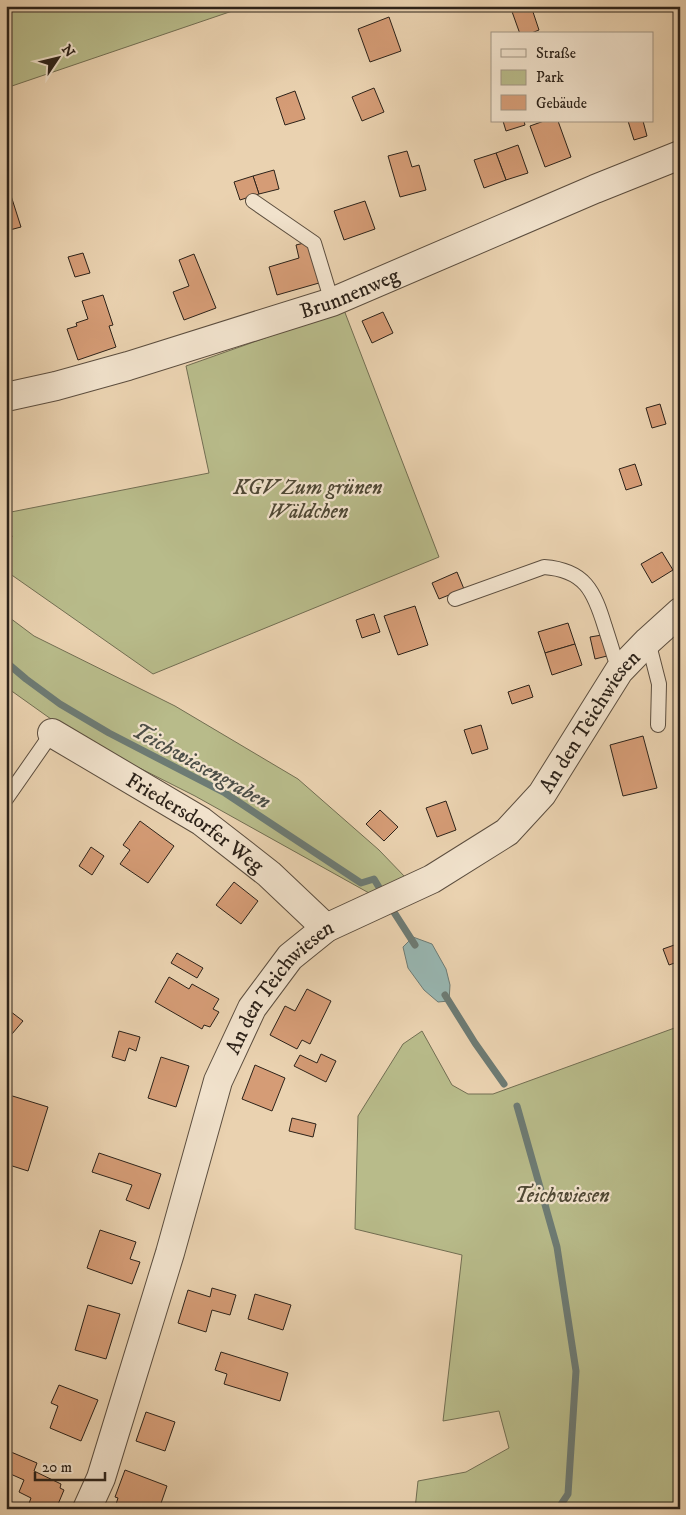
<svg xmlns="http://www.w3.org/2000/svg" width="686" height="1515" font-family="'IM FELL DW Pica',serif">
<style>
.green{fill:#b8bb8a;stroke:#726e52}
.water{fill:#98b6b1;stroke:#6d7b74}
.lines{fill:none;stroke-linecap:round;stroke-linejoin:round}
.stream{stroke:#6d7b74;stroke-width:7}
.building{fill:#d59c76;stroke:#2c2219}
.lane-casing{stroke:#5c4e3f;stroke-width:16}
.street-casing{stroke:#5c4e3f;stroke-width:30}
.lane{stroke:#f1e2cc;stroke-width:14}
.street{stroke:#f1e2cc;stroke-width:28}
.labels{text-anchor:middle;stroke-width:4.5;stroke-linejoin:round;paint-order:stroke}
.street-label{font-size:21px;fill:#2c2219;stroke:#f1e2cc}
.park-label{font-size:21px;font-style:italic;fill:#4f4835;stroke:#f1e2cc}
.water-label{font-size:22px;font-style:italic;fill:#4c4e47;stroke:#f1e2cc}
</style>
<rect width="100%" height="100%" fill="#ead2b0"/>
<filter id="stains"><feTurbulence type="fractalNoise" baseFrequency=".004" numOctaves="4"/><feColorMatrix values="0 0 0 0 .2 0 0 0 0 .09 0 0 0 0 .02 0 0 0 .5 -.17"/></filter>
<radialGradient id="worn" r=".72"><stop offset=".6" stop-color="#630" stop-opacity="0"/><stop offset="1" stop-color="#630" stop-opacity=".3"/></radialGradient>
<g class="green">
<path d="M6 6H247L6 88Z"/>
<path d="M344 310 439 557 153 674 6 571V513L209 473 186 366Z"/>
<path d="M6 615 34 636 175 706 298 779 379 850 406 878 369 893 195 796 72 734 6 687Z"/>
<path d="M680 1026V1509H415L418 1481 466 1472 509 1448 499 1411 443 1421 462 1255 355 1229 358 1116 403 1044 422 1031 452 1085 468 1094H493Z"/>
</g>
<path class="water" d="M413 937 432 944 446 969 450 985 449 1001 438 1002 424 990 408 968 403 947Z"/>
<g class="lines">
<g class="stream">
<path d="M6 662 26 679 60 704 109 733 225 793 361 883 374 879 380 889"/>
<path d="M390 906 415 945"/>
<path d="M445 995 475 1043 504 1084"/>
<path d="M517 1106 557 1247 576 1371 568 1494 558 1509"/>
</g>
</g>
<g class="building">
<path d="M510 6H547L533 12 539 30 529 34H520Z"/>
<path d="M389 17 401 51 370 62 358 29Z"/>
<path d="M374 88 384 112 362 121 352 97Z"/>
<path d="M295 91 305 119 285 125 276 98Z"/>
<path d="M503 121H524L525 125 506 131Z"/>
<path d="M544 121H558L571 157 545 167 530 126Z"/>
<path d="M628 121H643L647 136 634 140Z"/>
<path d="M518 145 528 173 506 180 496 153Z"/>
<path d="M407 151 412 167 419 165 426 190 400 197 388 156Z"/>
<path d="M496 153 506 180 484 188 474 160Z"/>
<path d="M274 170 279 189 259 194 253 176Z"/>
<path d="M253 176 259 194 240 200 234 182Z"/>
<path d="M6 180 21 227 6 231Z"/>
<path d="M365 201 375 229 344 240 334 211Z"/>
<path d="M308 242 319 283 277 295 269 267 299 258 296 245Z"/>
<path d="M83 253 90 273 75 277 68 257Z"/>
<path d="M194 254 216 308 184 320 173 292 189 286 179 260Z"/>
<path d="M103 295 113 325 109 326 116 347 78 360 67 329 77 326 76 323 88 319 82 301Z"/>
<path d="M383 312 393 333 372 343 362 321Z"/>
<path d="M660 404 666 424 652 428 646 408Z"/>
<path d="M635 464 642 485 626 490 619 469Z"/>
<path d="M7 517 12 537 6 538V518Z"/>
<path d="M662 552 673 570 652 583 641 564Z"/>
<path d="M457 572 464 589 439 599 432 583Z"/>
<path d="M415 606 428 645 398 655 384 616Z"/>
<path d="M374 614 380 632 362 638 356 620Z"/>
<path d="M568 623 575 644 545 653 538 632Z"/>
<path d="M602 635 607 656 595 659 590 637Z"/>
<path d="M575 644 582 665 552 675 545 653Z"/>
<path d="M529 685 533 697 512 704 508 692Z"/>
<path d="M481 725 488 749 472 754 464 730Z"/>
<path d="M643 736 657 788 623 796 610 745Z"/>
<path d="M446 801 456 830 437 837 426 808Z"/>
<path d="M380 810 398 827 384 841 366 824Z"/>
<path d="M140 821 174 846 148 883 120 864 130 850 123 845Z"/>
<path d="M91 847 104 856 92 875 79 866Z"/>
<path d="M234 882 258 901 241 924 216 905Z"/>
<path d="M680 943V961L669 965 663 949Z"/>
<path d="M177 953 203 968 197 978 171 963Z"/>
<path d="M169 977 189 989 192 984 219 999 213 1009 219 1012 210 1027 204 1025 202 1029 155 1002Z"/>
<path d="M307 989 331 1001 310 1044 302 1040 297 1049 270 1035 285 1006 295 1011Z"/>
<path d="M6 1008 23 1021 6 1041Z"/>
<path d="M119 1031 140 1037 136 1051 129 1048 125 1061 112 1057Z"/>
<path d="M321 1054 336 1061 326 1082 294 1066 300 1055 317 1063Z"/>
<path d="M161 1057 189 1066 176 1107 148 1098Z"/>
<path d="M255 1065 285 1078 272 1111 242 1099Z"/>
<path d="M6 1094 48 1107 28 1171 6 1164Z"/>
<path d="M292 1118 316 1124 313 1137 289 1131Z"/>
<path d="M99 1153 161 1174 149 1209 126 1200 132 1185 92 1172Z"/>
<path d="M100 1230 136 1242 130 1259 140 1262 132 1284 87 1268Z"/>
<path d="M212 1288 236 1295 230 1315 212 1310 206 1332 178 1323 188 1290 210 1297Z"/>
<path d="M255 1294 291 1305 283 1330 248 1319Z"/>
<path d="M88 1305 120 1314 106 1359 75 1350Z"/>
<path d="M221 1352 288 1373 280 1401 224 1384 227 1374 215 1370Z"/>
<path d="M59 1385 98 1400 81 1441 50 1428 58 1406 51 1403Z"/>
<path d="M146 1412 175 1422 165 1451 136 1441Z"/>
<path d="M11 1452 37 1463 34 1471 61 1484 60 1488 64 1490 56 1509H33L28 1506 31 1498 19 1492 24 1480 6 1472V1460Z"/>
<path d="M125 1470 167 1486 159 1509 145 1507 144 1509H120L115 1507 118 1498 115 1497Z"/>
</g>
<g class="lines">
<defs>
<g id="lane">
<path d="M253 201 314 243 332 302"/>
<path d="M455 599 544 567C585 570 594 591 605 627 610 642 614 656 619 671"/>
<path d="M648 641 659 684 658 725"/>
<path d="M6 799 52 733"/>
</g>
<g id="street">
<path id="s1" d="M6 397 56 386 128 366 332 302 595 189 680 155"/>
<path id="s2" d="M52 733 201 821 269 874 326 928"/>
<path id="s3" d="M87 1509 101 1478 170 1253 218 1081 252 1008 290 957 326 928 432 879 507 832 542 794 619 671 648 641 680 612"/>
</g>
</defs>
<use href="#lane" class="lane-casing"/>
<use href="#street" class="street-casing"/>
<use href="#lane" class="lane"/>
<use href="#street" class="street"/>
</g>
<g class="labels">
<g class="street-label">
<text dy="7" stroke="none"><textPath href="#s1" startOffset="359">Brunnenweg</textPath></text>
<text dy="7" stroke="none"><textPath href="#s3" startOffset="982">An den Teichwiesen</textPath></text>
<text dy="7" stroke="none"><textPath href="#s2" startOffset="169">Friedersdorfer Weg</textPath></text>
<text dy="7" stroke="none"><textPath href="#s3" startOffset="562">An den Teichwiesen</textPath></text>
</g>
<g class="park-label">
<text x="308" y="494">KGV Zum grünen<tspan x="308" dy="24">Wäldchen</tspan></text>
<text x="562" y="1202">Teichwiesen</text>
</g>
<g class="water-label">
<text transform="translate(202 765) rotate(29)" y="8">Teichwiesengraben</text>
</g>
</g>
<rect width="686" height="1515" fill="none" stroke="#ead2b0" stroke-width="25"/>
<rect x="8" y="8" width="671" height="1500" fill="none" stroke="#2c2219" stroke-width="2.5"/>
<rect x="12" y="12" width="661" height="1490" fill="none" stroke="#2c2219"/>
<rect x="491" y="32" width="162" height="90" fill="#f1e2cc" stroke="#a29584"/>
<rect x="501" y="49" width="25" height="8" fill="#f1e2cc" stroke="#a29584"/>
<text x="536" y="58" font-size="15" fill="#2c2219">Straße</text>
<rect x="501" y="70" width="25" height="15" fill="#b8bb8a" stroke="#a29584"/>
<text x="536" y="82" font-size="15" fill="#2c2219">Park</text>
<rect x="501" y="95" width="25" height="15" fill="#d59c76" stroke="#a29584"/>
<text x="536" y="108" font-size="15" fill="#2c2219">Gebäude</text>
<g transform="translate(58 58) rotate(55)" stroke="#f1e2cc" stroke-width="4" paint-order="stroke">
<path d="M0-4L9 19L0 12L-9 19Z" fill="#2c2219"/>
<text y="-8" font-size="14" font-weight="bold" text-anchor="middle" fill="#2c2219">N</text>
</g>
<path d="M35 1472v8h70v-8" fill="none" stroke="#2c2219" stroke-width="2.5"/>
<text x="42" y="1472" font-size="15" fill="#2c2219" stroke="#f1e2cc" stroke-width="4" paint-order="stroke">20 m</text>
<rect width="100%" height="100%" filter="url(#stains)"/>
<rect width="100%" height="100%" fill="url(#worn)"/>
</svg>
